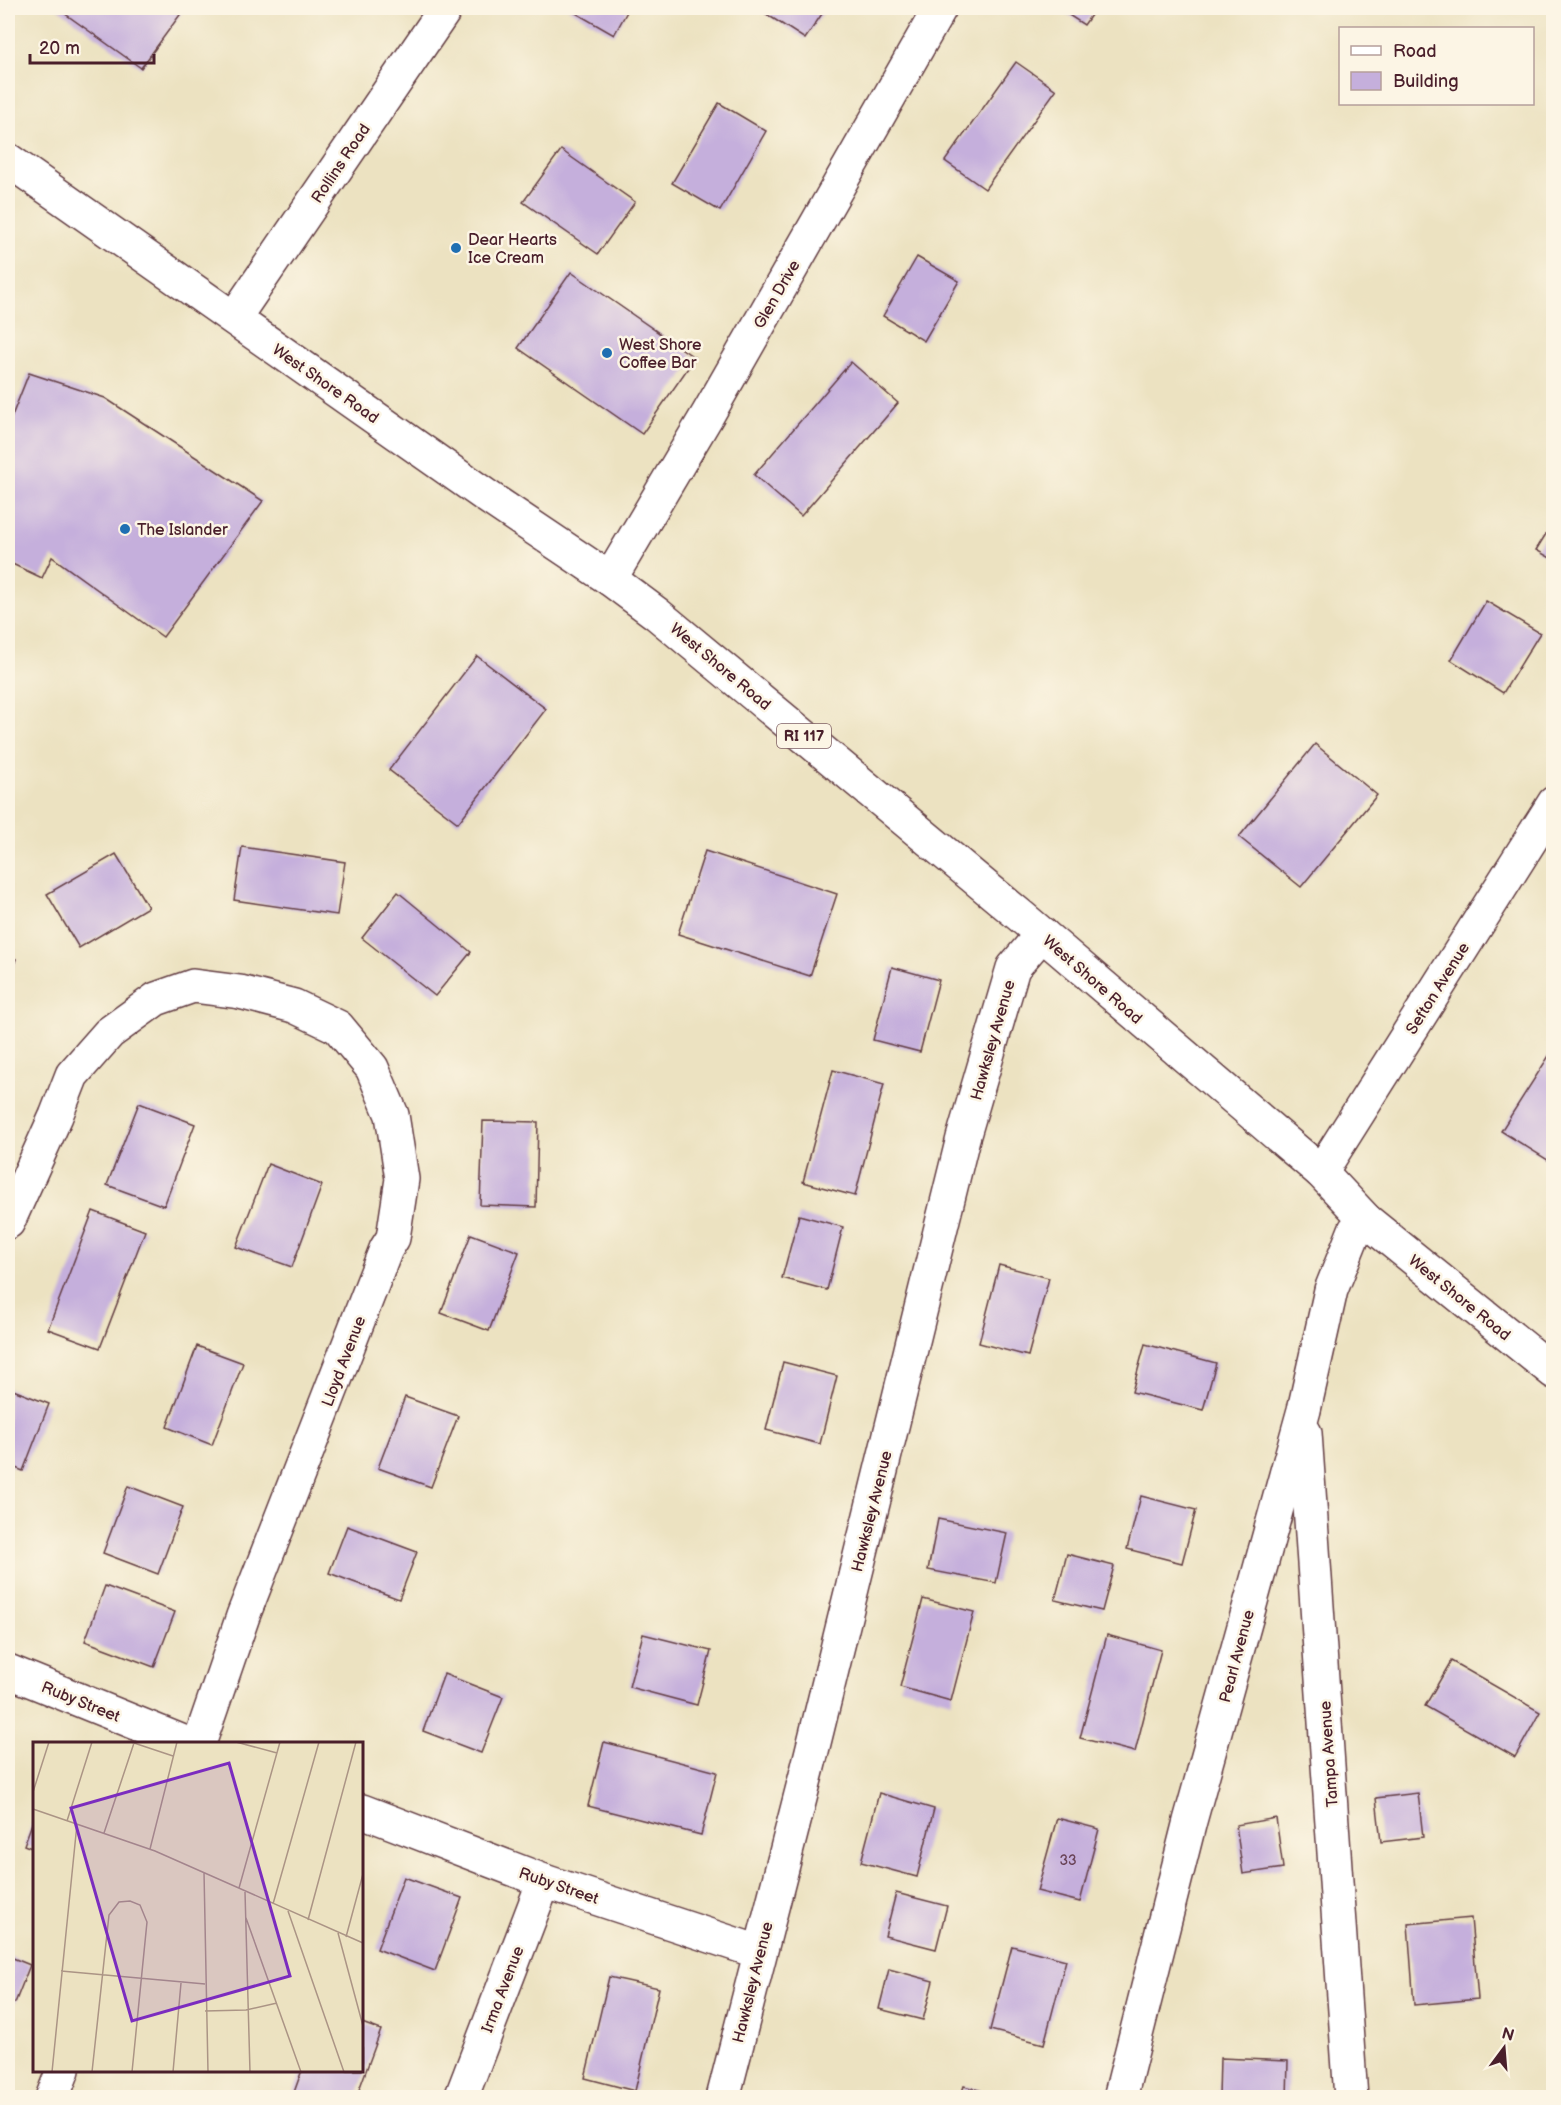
<svg xmlns="http://www.w3.org/2000/svg" width="1561" height="2105" font-family="'Balsamiq Sans',sans-serif">
<style>
.building{fill:#c5afdc}
.lines{fill:none;stroke-linecap:round;stroke-linejoin:round}
.street-casing{stroke:#623c42;stroke-width:36}
.primary-casing{stroke:#623c42;stroke-width:36}
.street{stroke:#fff;stroke-width:33}
.primary{stroke:#fff;stroke-width:33}
.poi-dot{fill:#1f6fb2;stroke:#fcf5e5;stroke-width:2}
.labels{text-anchor:middle;stroke-width:5;stroke-linejoin:round;paint-order:stroke}
.number-label{font-size:14px;fill:#694357}
.shield{fill:#fcf5e5;stroke:#7f5f63;stroke-width:1.5}
.shield-label{font-size:15px;font-weight:bold;fill:#4a1f2b}
.street-label{font-size:16px;fill:#4a1f2b;stroke:#fcf5e5}
.poi-label{font-size:16px;fill:#4a1f2b;stroke:#fcf5e5;text-anchor:start}
.inset-road{fill:none;stroke:#ab9485;stroke-width:1.5}
.view{fill:#7b2cbf;fill-opacity:0.15;stroke:#7b2cbf;stroke-width:3}
.inset-edge{fill:none;stroke:#4a1f2b;stroke-width:3}
</style>
<rect width="100%" height="100%" fill="#fcf5e5"/>
<filter id="ink" filterUnits="userSpaceOnUse"><feTurbulence type="fractalNoise" baseFrequency=".0167" numOctaves="2"/><feDisplacementMap in="SourceGraphic" scale="12" xChannelSelector="R" yChannelSelector="G"/><feConvolveMatrix kernelMatrix="1 2 1 2 8 2 1 2 1" color-interpolation-filters="sRGB"/></filter>
<filter id="wash" filterUnits="userSpaceOnUse"><feTurbulence type="fractalNoise" baseFrequency=".008" numOctaves="4" result="noise"/><feDisplacementMap in="SourceGraphic" scale="24" xChannelSelector="R" yChannelSelector="G"/><feGaussianBlur stdDeviation="1.35" result="paint"/><feColorMatrix in="noise" values="0 0 0 0 0 0 0 0 0 0 0 0 0 0 0 0 0 1.4 0 .05"/><feComposite in="paint" operator="in"/></filter>
<g filter="url(#wash)">
<rect width="100%" height="100%" fill="#ece2c1"/>
<g id="blocks">
<g class="building">
<path d="M57 8H185L141 68Z"/>
<path d="M567 8H629L614 35Z"/>
<path d="M762 8H826L805 39 760 10Z"/>
<path d="M1058 8H1096L1084 25Z"/>
<path d="M1016 62 1056 90 985 189 945 161Z"/>
<path d="M719 103 766 131 720 211 672 183Z"/>
<path d="M561 150 635 202 598 254 523 202Z"/>
<path d="M917 257 959 281 924 341 883 316Z"/>
<path d="M571 272 695 358 642 434 518 348Z"/>
<path d="M851 362 898 403 801 516 754 475Z"/>
<path d="M29 373 105 398 263 501 163 637 52 557 42 578 8 562V426Z"/>
<path d="M1554 521V560L1536 550Z"/>
<path d="M1486 601 1540 633 1503 693 1451 660Z"/>
<path d="M477 656 546 709 458 823 389 770Z"/>
<path d="M1315 744 1377 795 1301 887 1239 837Z"/>
<path d="M242 847 345 862 337 915 234 900Z"/>
<path d="M705 851 837 894 810 976 678 934Z"/>
<path d="M116 854 148 907 79 948 47 894Z"/>
<path d="M398 892 471 952 435 996 362 938Z"/>
<path d="M8 956 16 959 8 981Z"/>
<path d="M892 967 939 980 920 1052 873 1040Z"/>
<path d="M1554 1048V1164L1501 1131Z"/>
<path d="M833 1070 884 1084 855 1196 803 1182Z"/>
<path d="M139 1103 195 1124 164 1206 107 1185Z"/>
<path d="M483 1121 538 1122 536 1207 480 1205Z"/>
<path d="M268 1164 322 1185 292 1267 236 1247Z"/>
<path d="M93 1211 145 1231 100 1348 48 1329Z"/>
<path d="M799 1215 843 1227 827 1290 782 1278Z"/>
<path d="M471 1234 519 1252 489 1331 441 1313Z"/>
<path d="M999 1265 1049 1278 1028 1356 979 1343Z"/>
<path d="M1145 1344 1216 1363 1203 1410 1132 1392Z"/>
<path d="M197 1346 243 1363 212 1445 167 1427Z"/>
<path d="M783 1362 837 1376 820 1444 766 1430Z"/>
<path d="M8 1388 49 1404 23 1471 8 1465Z"/>
<path d="M405 1397 458 1416 431 1487 378 1468Z"/>
<path d="M128 1486 183 1507 158 1574 103 1553Z"/>
<path d="M1141 1496 1196 1510 1182 1563 1127 1549Z"/>
<path d="M938 1519 1007 1533 996 1583 928 1570Z"/>
<path d="M347 1526 417 1552 399 1599 329 1573Z"/>
<path d="M1067 1554 1114 1566 1102 1611 1055 1600Z"/>
<path d="M105 1586 175 1612 154 1667 85 1641Z"/>
<path d="M923 1599 974 1612 951 1701 900 1687Z"/>
<path d="M643 1634 711 1651 697 1705 629 1687Z"/>
<path d="M1107 1635 1161 1650 1135 1752 1080 1738Z"/>
<path d="M1451 1661 1540 1712 1515 1757 1425 1706Z"/>
<path d="M444 1674 503 1697 481 1753 423 1731Z"/>
<path d="M604 1742 717 1772 701 1835 588 1806Z"/>
<path d="M879 1793 934 1809 917 1877 861 1862Z"/>
<path d="M1418 1793 1423 1837 1381 1842 1376 1798Z"/>
<path d="M34 1818V1849L24 1845Z"/>
<path d="M1057 1818 1099 1829 1080 1902 1037 1891Z"/>
<path d="M1276 1818 1283 1868 1243 1874 1236 1825Z"/>
<path d="M404 1877 462 1898 435 1971 377 1949Z"/>
<path d="M896 1893 947 1906 936 1949 885 1936Z"/>
<path d="M1471 1918 1478 1999 1414 2005 1408 1924Z"/>
<path d="M1012 1946 1066 1960 1044 2044 990 2030Z"/>
<path d="M8 1956 30 1965 15 2003 8 2000Z"/>
<path d="M889 1969 933 1981 923 2020 879 2009Z"/>
<path d="M609 1977 659 1988 635 2091 585 2078Z"/>
<path d="M362 2023 381 2030 356 2098H292L302 2070H362Z"/>
<path d="M1220 2058 1288 2061 1287 2098 1219 2097Z"/>
<path d="M964 2086 1005 2097V2098H960Z"/>
</g>
</g>
</g>
<g filter="url(#ink)">
<use href="#blocks" fill-opacity="0" stroke="#623c42" stroke-width="1.5"/>
<g class="lines">
<defs>
<g id="street">
<path d="M234 318 446 8"/>
<path d="M610 579 708 414 940 8"/>
<path d="M1321 1172 1554 803"/>
<path d="M8 1222 56 1116 72 1075 109 1033 156 999 193 986 240 992 294 1006 338 1027 372 1068 392 1115 402 1179 393 1238 386 1249 243 1616 199 1744"/>
<path d="M1305 1433 1351 2098"/>
<path d="M8 1671 188 1744"/>
<path d="M362 1811 544 1881 759 1952"/>
<path d="M52 2098 63 2070"/>
<path d="M461 2098 544 1881"/>
<path d="M723 2098 807 1771 963 1138 1013 968 1042 934"/>
<path d="M1120 2098 1190 1821 1304 1410 1331 1290 1355 1230 1366 1220"/>
</g>
<path id="primary" d="M8 160 485 495 610 579 657 614 1023 918 1321 1172 1366 1220 1554 1372"/>
</defs>
<use href="#street" class="street-casing"/>
<use href="#primary" class="primary-casing"/>
<use href="#street" class="street"/>
<use href="#primary" class="primary"/>
</g>
</g>
<g class="poi-dot">
<circle cx="456" cy="248" r="6"/>
<circle cx="607" cy="353" r="6"/>
<circle cx="125" cy="529" r="6"/>
</g>
<g class="labels">
<g class="number-label">
<text x="1068" y="1865">33</text>
</g>
<rect class="shield" x="777" y="724" width="54" height="24" rx="4.5"/>
<g class="shield-label">
<text x="804" y="741">RI 117</text>
</g>
<g class="street-label">
<text transform="translate(340 163) rotate(-56)" y="6">Rollins Road</text>
<text transform="translate(776 294) rotate(-60)" y="6">Glen Drive</text>
<text transform="translate(326 383) rotate(35)" y="6">West Shore Road</text>
<text transform="translate(721 666) rotate(40)" y="6">West Shore Road</text>
<text transform="translate(1093 979) rotate(41)" y="6">West Shore Road</text>
<text transform="translate(1437 988) rotate(-58)" y="6">Sefton Avenue</text>
<text transform="translate(992 1040) rotate(-74)" y="6">Hawksley Avenue</text>
<text transform="translate(1460 1297) rotate(39)" y="6">West Shore Road</text>
<text transform="translate(343 1361) rotate(-69)" y="6">Lloyd Avenue</text>
<text transform="translate(871 1511) rotate(-76)" y="6">Hawksley Avenue</text>
<text transform="translate(1236 1656) rotate(-75)" y="6">Pearl Avenue</text>
<text transform="translate(81 1701) rotate(22)" y="6">Ruby Street</text>
<text transform="translate(1328 1754) rotate(-94)" y="6">Tampa Avenue</text>
<text transform="translate(559 1885) rotate(19)" y="6">Ruby Street</text>
<text transform="translate(752 1982) rotate(-76)" y="6">Hawksley Avenue</text>
<text transform="translate(502 1989) rotate(-69)" y="6">Irma Avenue</text>
</g>
<g class="poi-label">
<text x="468" y="245">Dear Hearts<tspan x="468" dy="18">Ice Cream</tspan></text>
<text x="619" y="350">West Shore<tspan x="619" dy="18">Coffee Bar</tspan></text>
<text x="137" y="535">The Islander</text>
</g>
</g>
<g transform="translate(33 1742)">
<rect width="330" height="330" fill="#ece2c1"/>
<path class="inset-road" d="M98 0 140 14M203 0 244 11M0 50 16 0M0 67 122 109 330 201M34 79 59 0M71 91 101 1M117 107 144 0M171 130 175 330M206 146 247 0M212 150 217 330M240 162 286 0M255 169 311 330M213 176 268 330M275 178 323 0M305 191 330 284M313 195 330 132M28 229 172 242M172 269 213 268 244 261M19 330 44 82M59 330 76 173 86 160 97 159 107 163 114 180 99 330M140 330 148 241"/>
<path class="view" d="M196 21 257 234 99 279 38 66Z"/>
<rect width="330" height="330" class="inset-edge"/>
</g>
<rect width="1561" height="2105" fill="none" stroke="#fcf5e5" stroke-width="30"/>
<rect x="1339" y="27" width="195" height="78" fill="#fcf5e5" stroke="#b59f9b" stroke-width="1.5"/>
<rect x="1351" y="46" width="30" height="9" fill="#ffffff" stroke="#b59f9b" stroke-width="1.5"/>
<text x="1393" y="57" font-size="18" fill="#4a1f2b">Road</text>
<rect x="1351" y="72" width="30" height="18" fill="#c5afdc" stroke="#b59f9b" stroke-width="1.5"/>
<text x="1393" y="87" font-size="18" fill="#4a1f2b">Building</text>
<g transform="translate(1504 2048) rotate(16)" stroke="#fcf5e5" stroke-width="4.5" paint-order="stroke">
<path d="M0-4.5L10 22L0 15L-10 22Z" fill="#4a1f2b"/>
<text y="-9" font-size="16" font-weight="bold" text-anchor="middle" fill="#4a1f2b">N</text>
</g>
<path d="M30 54v9h124v-9" fill="none" stroke="#4a1f2b" stroke-width="3"/>
<text x="39" y="54" font-size="18" fill="#4a1f2b" stroke="#fcf5e5" stroke-width="4.5" paint-order="stroke">20 m</text>
</svg>
